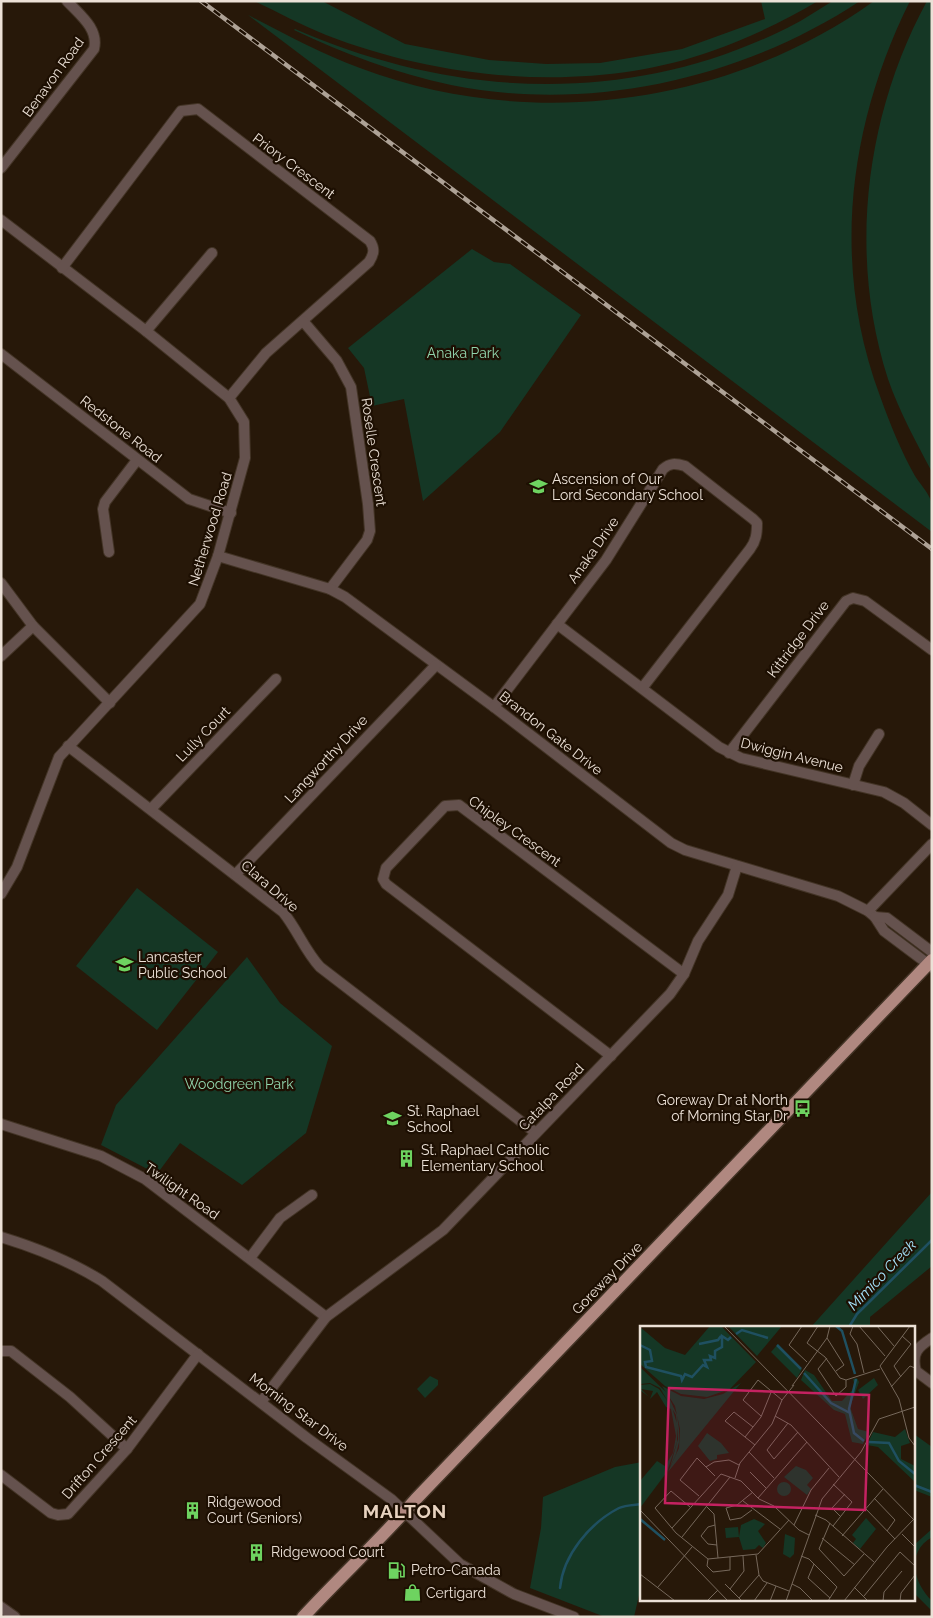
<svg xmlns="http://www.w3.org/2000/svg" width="933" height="1618" font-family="Raleway,sans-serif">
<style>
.green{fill:#153725}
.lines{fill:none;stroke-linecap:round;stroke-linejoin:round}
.stream{stroke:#1f5061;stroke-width:2.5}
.minor-casing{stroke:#433426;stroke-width:12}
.major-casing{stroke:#433426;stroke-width:15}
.minor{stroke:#65524e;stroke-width:10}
.major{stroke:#b08880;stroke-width:12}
.rail-casing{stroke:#aea296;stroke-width:4.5}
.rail{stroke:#1d0f02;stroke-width:2.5;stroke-dasharray:8;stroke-linecap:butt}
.labels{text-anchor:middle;stroke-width:4.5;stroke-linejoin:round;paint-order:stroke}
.street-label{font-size:14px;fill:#ece1d7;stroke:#1d0f02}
.park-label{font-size:14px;fill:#91d5ad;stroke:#1d0f02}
.poi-label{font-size:14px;fill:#ece1d7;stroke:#1d0f02;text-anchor:start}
.water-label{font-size:15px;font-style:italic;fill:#a5e3fc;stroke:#1d0f02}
.district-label{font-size:19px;font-weight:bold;letter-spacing:1px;fill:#e7d2bf;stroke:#1d0f02}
.inset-river{fill:none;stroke:#1f5061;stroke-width:2.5}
.inset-road{fill:none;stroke:#76685b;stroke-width:1}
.view{fill:#c42261;fill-opacity:0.15;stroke:#c42261;stroke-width:2.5}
.inset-edge{fill:none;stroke:#ece1d7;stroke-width:2.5}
</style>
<rect width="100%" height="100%" fill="#271809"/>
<g class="green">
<path d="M254 1H322L405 44 489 60 546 64 600 63 682 49 765 19 761 1H818C784 21 749 38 712 51 592 94 444 81 326 35 301 25 278 12 254 1Z"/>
<path d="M833 1H860C742 79 590 113 451 85 396 73 344 54 294 30L295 29C451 97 624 107 781 31 799 23 816 11 833 1Z"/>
<path d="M874 1H910C848 125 831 265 880 396 890 424 901 451 915 476 920 484 928 492 931 501 933 509 932 523 932 532L248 15C285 34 321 54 360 68 529 132 728 106 874 1Z"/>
<path d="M927 1H932V472C916 442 899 411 888 379 848 255 865 115 927 1Z"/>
<path d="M472 249 494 262 510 264 581 315 500 432 423 501 404 399 372 406 364 368 348 348Z"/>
<path d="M137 888 218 952 157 1030 76 966Z"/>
<path d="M247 957 280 1003 332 1046 306 1133 242 1185 180 1143 157 1174 101 1145 116 1105Z"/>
<path d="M932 1192V1266L870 1317V1327H811Z"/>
<path d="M430 1376 438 1380V1385L425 1398 417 1389Z"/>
<path d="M914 1434 932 1447V1497L914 1490Z"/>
<path d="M642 1462V1582L634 1617H605L530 1588 541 1528 543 1497 615 1467Z"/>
<path d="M932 1529V1537C905 1553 914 1583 932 1601V1611L914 1593V1545Z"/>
</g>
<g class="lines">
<g class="stream">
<path d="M849 1327 857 1314 932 1240"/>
<path d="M914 1485 932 1492"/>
<path d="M560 1588C563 1555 590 1523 619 1508 625 1505 635 1505 642 1504"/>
</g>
<defs>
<g id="minor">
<path d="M1 168 94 49C99 29 80 15 67 1"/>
<path d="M1 220 146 331 229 398 244 422 245 458 218 556 200 604 59 757 17 867 1 894"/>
<path d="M62 268 181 111 198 109 370 241C375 249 374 254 369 262L266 353 229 398"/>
<path d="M303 321 337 361 351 387 368 504 370 531 367 540 330 589"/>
<path d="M146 331 212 253"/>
<path d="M1 354 189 499 231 513"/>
<path d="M109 552 103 509 105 502 137 460"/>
<path d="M218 556 330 589 345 597 494 707 671 843 685 850 838 896 868 911 875 917 884 931 932 967"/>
<path d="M1 583 33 626 110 703"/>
<path d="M557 624 719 747 741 758 884 792 904 803 932 825"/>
<path d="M1 656 33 626"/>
<path d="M494 707 606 560 663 469C670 463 675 463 685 466L753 519 757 523C757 534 756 541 750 549L643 687"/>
<path d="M68 746 283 912C297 929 305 951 320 967L536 1133"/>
<path d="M729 753 846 601 853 598 865 601 932 650"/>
<path d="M853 785 859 766 879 734"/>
<path d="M151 809 276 679"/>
<path d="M236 874 436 665"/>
<path d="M868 911 932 844"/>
<path d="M875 917 887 918 932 952"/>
<path d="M611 1056 386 884 383 879 386 868 445 806 459 805 684 974"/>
<path d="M1 1124 101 1156 145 1179 326 1317"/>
<path d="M1 1237C37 1248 70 1261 102 1281L307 1438 391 1499 460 1564 514 1594 574 1617"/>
<path d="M250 1258 280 1218 312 1195"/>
<path d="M932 1338C918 1347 911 1353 916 1371L932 1383"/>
<path d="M1 1351H11L70 1397 127 1449"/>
<path d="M261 1402 326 1317 443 1230 670 994 684 974 698 941 728 895 737 866"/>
<path d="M1 1475 51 1513 58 1515 68 1514 127 1449 198 1354"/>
<path d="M1 1607 15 1617"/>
</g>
<path id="major" d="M303 1617C340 1577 380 1540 416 1499L932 960"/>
</defs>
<use href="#minor" class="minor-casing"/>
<use href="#major" class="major-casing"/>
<use href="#minor" class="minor"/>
<use href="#major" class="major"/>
<defs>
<path id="rail" d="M201 1 932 549"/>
</defs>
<use href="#rail" class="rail-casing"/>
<use href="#rail" class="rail"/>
</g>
<defs>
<symbol id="school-bare" viewBox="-9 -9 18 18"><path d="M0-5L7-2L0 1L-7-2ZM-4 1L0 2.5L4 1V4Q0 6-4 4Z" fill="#6ed360" stroke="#1d0f02" stroke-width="2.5" paint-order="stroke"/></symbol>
<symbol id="bus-bare" viewBox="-9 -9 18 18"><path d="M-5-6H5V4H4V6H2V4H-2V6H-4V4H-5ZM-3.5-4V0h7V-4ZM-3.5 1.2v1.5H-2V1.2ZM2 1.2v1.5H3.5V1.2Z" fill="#6ed360" stroke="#1d0f02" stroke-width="2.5" paint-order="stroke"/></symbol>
<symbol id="building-bare" viewBox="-9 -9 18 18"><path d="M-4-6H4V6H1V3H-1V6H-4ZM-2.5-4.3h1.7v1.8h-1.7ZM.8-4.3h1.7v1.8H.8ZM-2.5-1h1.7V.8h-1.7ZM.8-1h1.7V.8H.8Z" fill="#6ed360" stroke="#1d0f02" stroke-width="2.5" paint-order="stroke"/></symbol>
<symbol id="fuel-bare" viewBox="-9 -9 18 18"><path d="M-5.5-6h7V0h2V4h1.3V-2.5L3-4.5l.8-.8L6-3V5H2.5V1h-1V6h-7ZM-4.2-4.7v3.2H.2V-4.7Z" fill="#6ed360" stroke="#1d0f02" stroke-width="2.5" paint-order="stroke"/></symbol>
<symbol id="shop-bare" viewBox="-9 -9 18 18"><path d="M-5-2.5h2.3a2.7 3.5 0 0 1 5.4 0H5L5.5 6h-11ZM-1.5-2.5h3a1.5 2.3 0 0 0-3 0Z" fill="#6ed360" stroke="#1d0f02" stroke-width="2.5" paint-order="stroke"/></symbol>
</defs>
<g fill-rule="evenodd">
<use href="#school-bare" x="526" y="474" width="25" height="25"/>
<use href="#school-bare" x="112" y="952" width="25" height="25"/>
<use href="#bus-bare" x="790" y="1096" width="25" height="25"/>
<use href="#school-bare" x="380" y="1106" width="25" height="25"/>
<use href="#building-bare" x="394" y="1146" width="25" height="25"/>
<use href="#building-bare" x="180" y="1498" width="25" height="25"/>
<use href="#building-bare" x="244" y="1540" width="25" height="25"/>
<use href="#fuel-bare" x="384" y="1558" width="25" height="25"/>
<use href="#shop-bare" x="400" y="1580" width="25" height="25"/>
</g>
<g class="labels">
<g class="street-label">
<text transform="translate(53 77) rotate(-54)" y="5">Benavon Road</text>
<text transform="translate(294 166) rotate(37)" y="5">Priory Crescent</text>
<text transform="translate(121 429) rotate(38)" y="5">Redstone Road</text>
<text transform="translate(374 452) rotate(82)" y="5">Roselle Crescent</text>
<text transform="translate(210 529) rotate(-73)" y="5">Netherwood Road</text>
<text transform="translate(593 550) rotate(-55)" y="5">Anaka Drive</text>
<text transform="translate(798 639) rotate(-53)" y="5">Kittridge Drive</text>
<text transform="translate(551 733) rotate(38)" y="5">Brandon Gate Drive</text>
<text transform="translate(203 734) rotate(-46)" y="5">Lully Court</text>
<text transform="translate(792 755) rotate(14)" y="5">Dwiggin Avenue</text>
<text transform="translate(326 759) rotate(-47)" y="5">Langworthy Drive</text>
<text transform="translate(515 831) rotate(36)" y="5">Chipley Crescent</text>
<text transform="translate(270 886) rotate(41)" y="5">Clara Drive</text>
<text transform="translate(551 1097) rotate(-46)" y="5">Catalpa Road</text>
<text transform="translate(182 1191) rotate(35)" y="5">Twilight Road</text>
<text transform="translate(607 1278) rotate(-46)" y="5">Goreway Drive</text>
<text transform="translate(299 1412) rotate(37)" y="5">Morning Star Drive</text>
<text transform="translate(99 1457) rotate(-49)" y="5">Drifton Crescent</text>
</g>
<g class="park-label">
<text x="463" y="358">Anaka Park</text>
<text x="239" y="1089">Woodgreen Park</text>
</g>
<g class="poi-label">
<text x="552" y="484">Ascension of Our<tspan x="552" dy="16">Lord Secondary School</tspan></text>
<text x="138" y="962">Lancaster<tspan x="138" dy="16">Public School</tspan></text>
<text x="788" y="1105" text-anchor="end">Goreway Dr at North<tspan x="788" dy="16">of Morning Star Dr</tspan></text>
<text x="407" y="1116">St. Raphael<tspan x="407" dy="16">School</tspan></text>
<text x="421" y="1155">St. Raphael Catholic<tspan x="421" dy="16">Elementary School</tspan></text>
<text x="207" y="1507">Ridgewood<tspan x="207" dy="16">Court (Seniors)</tspan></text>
<text x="271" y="1557">Ridgewood Court</text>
<text x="411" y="1575">Petro-Canada</text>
<text x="426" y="1598">Certigard</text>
</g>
<g class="water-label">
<text transform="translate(882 1275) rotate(-46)" y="5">Mimico Creek</text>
</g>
<g class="district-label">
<text x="405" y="1518">MALTON</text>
</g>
</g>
<g transform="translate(640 1326)">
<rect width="275" height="275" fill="#271809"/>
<path d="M70 0H81L116 36 90 63 67 71 41 68 25 60 0 38V1L25 22 45 29ZM88 0H142L117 30ZM138 18 162 43 157 52 131 26ZM0 41 27 67 37 89 39 103V116L36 128 30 141 38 113 36 89 20 62 10 57 0 58ZM165 44 174 49 192 75H202L215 61 213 53 217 52 219 56 210 81 218 103 229 106 223 118 212 116 205 88 194 84 161 54ZM234 52 238 59 223 73 218 64ZM101 57 95 64 28 146 39 122 40 103 35 80 22 60 41 70 64 73 83 68ZM10 58 19 63 32 81 37 98V116L27 146 0 182V155L17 135 25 140 33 127 36 110 31 83 26 81 17 66 10 73 13 65 1 63 9 71 0 64V59ZM265 103 270 117 261 120V133L275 140V156L238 121 227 119 233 106 255 111ZM67 107 81 117 89 127 77 129V133L70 135 58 120ZM156 140 166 144 173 152 167 159 171 163 167 169 144 151ZM137 163a7 7 0 1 1 14 0a7 7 0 1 1-14 0ZM226 192 236 203 220 223 213 217 216 213 212 209ZM114 193 125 198 118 205 126 217 123 222 119 219 115 223 103 224 99 211 86 212 85 202 98 201 99 211 101 199ZM145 208 155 212 154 228 150 232 143 228Z" fill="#153725"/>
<path class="inset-river" d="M196 0 202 5 215 48M96 8 102 4 128 12M59 18 78 14 81 10M0 19 10 24 12 35 5 36 6 41 41 50 42 54 45 48 52 51 63 39 67 41 64 34H71L70 30 75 32V25L82 21V10L88 14 91 11M137 19 161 43M164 47 191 77 210 87M216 53 209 83 214 107 224 115M229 116 249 117 259 135 275 148M0 193 25 214"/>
<path class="inset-road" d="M84 0 275 195M162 0 149 19 167 36M178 0 167 17 185 31 200 52 206 54 240 43M213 0 210 8 217 18 224 47M219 0 245 30M237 0 254 20M270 0 240 40 259 73 269 112 275 120M187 12 204 39 196 45M187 32 178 43 196 70 206 61V54M261 51 254 40 271 18 262 10M152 60 187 12 190 0M251 61 270 40 275 42M121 90 103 74 118 54 142 74M135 90 151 99 199 151M148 97 127 124 134 133 158 106M113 101 94 86 85 95 115 119M105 111 121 91 132 64M109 126 134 152M66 141 74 136 89 134 99 139M110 146 126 162M95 152 100 137 132 98 142 74 154 59M59 170 40 154 57 132 75 150M118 172 167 116M234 172 255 194 247 205M103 175 140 203M50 181 31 165 15 182 36 207 68 233 118 228 149 194M67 181 74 188 78 232M225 182 255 213M0 184 88 275M112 184 101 192 90 194 86 182 97 179 113 166M175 189 186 194 234 236M201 191 192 182 205 168M190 197 179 223 204 250 224 228M75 199 68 201 61 210 68 218 77 219M154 199 171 164 189 142M193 200 212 176 193 158M32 202 81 148 101 155 119 173 134 180 159 204 169 209M262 208 275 221M202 210 243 163M42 211 90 151M182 212 215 239M116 229 119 249 123 255 149 265M161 230 169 233 197 261 188 275M68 233 67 240 73 246 90 244V231M174 238 168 252 190 272M0 248 35 275M85 258 102 275M152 258 160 262 173 275M18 261 52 221M214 261 228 275M90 263 104 245 103 230M224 270 260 226 275 240M99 272 119 249M67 275 78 264M114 275 127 257M130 275 136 260M146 275 182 173 221 126 239 93 275 81M204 275 247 221 273 194M243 275 244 266 262 245M260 275 261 267 275 249"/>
<path class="view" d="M29 62 229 69 225 184 25 177Z"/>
<rect width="275" height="275" class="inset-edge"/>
</g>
<rect width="933" height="1618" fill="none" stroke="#ece1d7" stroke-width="5"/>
</svg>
